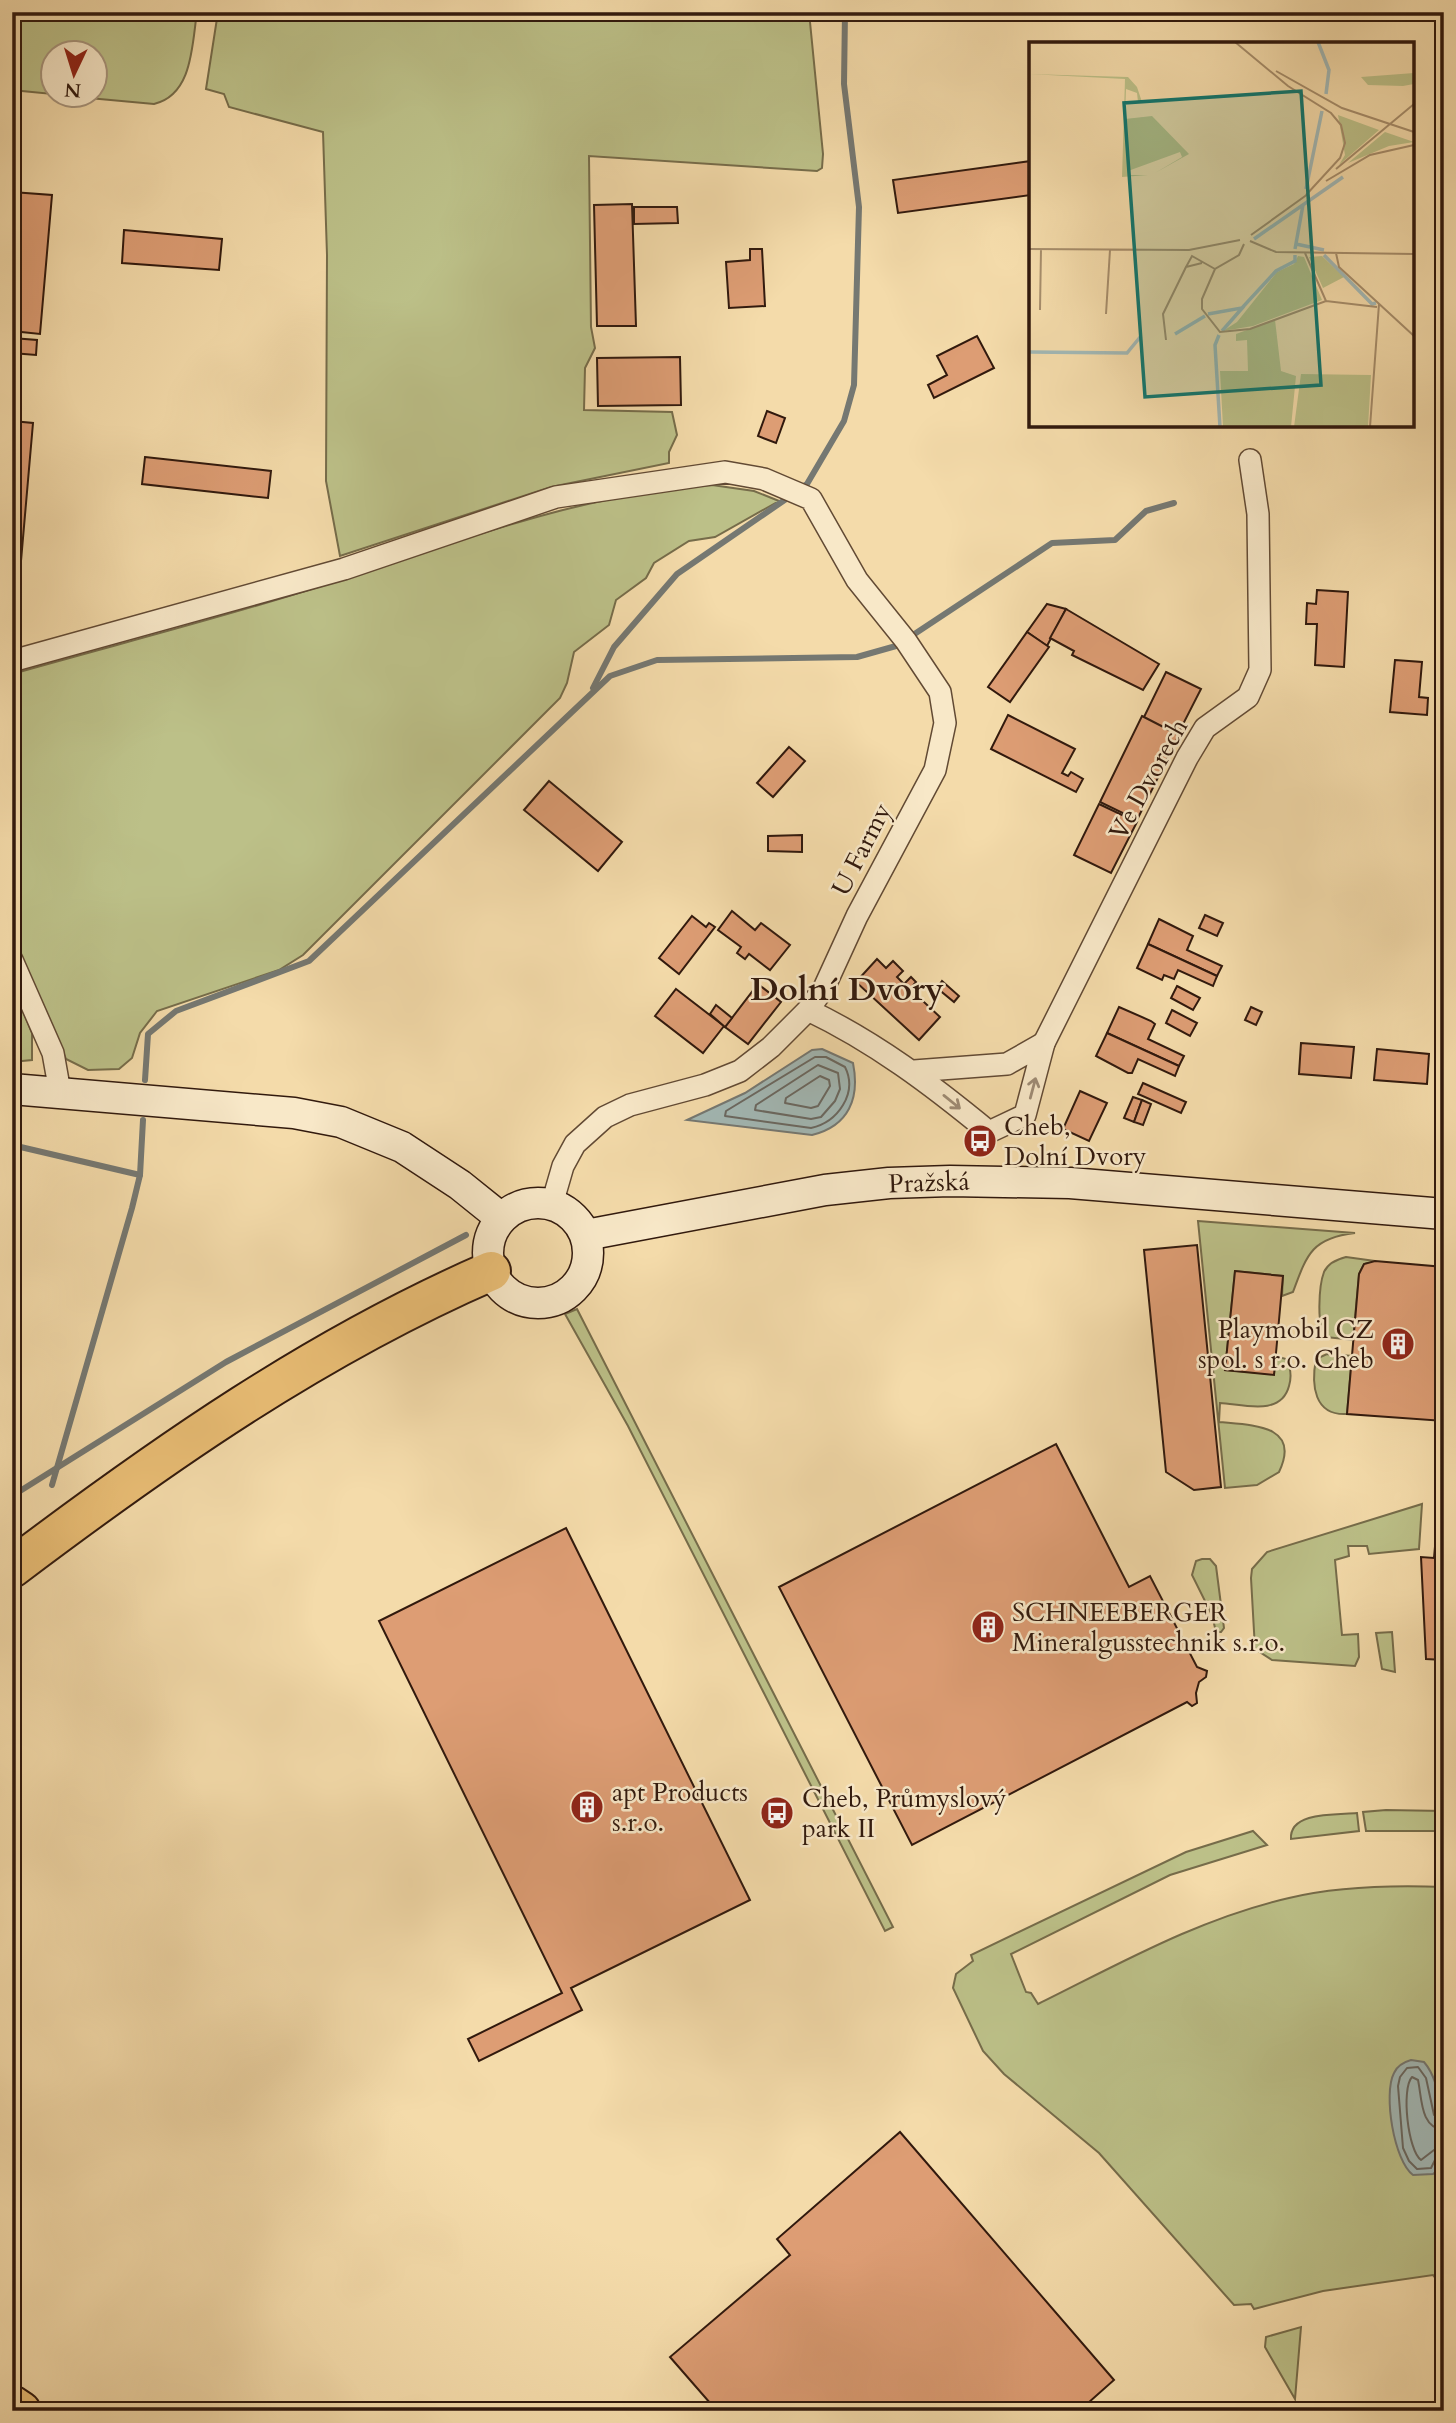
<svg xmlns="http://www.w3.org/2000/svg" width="1456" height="2423" font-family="Cardo,serif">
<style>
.green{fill:#bcc088;stroke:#766c4a;stroke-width:2}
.water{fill:#a2b8b5;stroke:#757872;stroke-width:2}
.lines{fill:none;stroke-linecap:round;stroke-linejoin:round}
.shore{stroke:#6a6861;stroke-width:2}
.stream{stroke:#757872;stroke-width:6}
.building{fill:#dd9d74;stroke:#31190d;stroke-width:2}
.street-casing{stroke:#624a34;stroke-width:24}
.secondary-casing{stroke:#31190d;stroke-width:33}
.highway-casing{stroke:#31190d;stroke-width:42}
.street{stroke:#f8e8c8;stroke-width:21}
.secondary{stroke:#f8e8c8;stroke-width:30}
.highway{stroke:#eabe75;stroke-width:38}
.oneway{stroke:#9e8b74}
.labels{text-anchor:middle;stroke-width:5;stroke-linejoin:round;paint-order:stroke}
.street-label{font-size:26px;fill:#31190d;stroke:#f8e8c8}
.poi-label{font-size:26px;fill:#31190d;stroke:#f8e8c8;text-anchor:start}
.district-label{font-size:33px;font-weight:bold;fill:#31190d;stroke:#f8e8c8}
.inset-river{fill:none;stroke:#a2b8b5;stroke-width:3.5}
.inset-road{fill:none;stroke:#a68d6b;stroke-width:2}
.view{fill:#0f766e;fill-opacity:0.15;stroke:#0f766e;stroke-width:3.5}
.inset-edge{fill:none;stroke:#31190d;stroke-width:3.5}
</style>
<rect width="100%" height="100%" fill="#f4dbaa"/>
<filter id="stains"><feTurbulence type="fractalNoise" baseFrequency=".00286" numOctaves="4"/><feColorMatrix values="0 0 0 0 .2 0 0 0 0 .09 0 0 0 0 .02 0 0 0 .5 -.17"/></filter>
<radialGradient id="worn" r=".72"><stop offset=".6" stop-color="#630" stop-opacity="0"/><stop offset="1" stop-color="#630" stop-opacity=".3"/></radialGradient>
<g class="green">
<path d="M12 12H197C192 44 193 95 154 104L56 95 94 94V52H52V94L12 90Z"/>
<path d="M218 12H809L823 154 822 168 817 171 589 156 591 327 595 348 585 368 584 410 672 412 677 435 669 452V463L551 487 340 556 326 481 327 255 323 132 229 107 224 94 206 89Z"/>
<path d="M712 485 754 491 779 501 715 537 689 541 654 563 646 578 616 600 609 625 574 652 567 683 560 698 303 955 279 970 157 1011 140 1033 132 1058 119 1069 88 1070 66 1059 12 936V674C114 645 217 619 318 587 446 546 576 494 712 485Z"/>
<path d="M12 984 32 1033V1060L12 1062Z"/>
<path d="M1198 1221 1355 1233C1312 1238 1307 1254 1293 1292L1282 1296 1283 1276 1235 1271 1225 1370 1274 1374 1276 1356 1286 1359C1291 1368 1292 1376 1289 1386 1281 1417 1242 1404 1220 1403L1219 1422C1250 1425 1302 1424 1279 1472L1257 1485 1225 1488Z"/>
<path d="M1346 1257 1375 1261 1364 1264 1359 1274 1353 1340 1326 1337C1316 1328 1319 1285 1324 1272 1328 1263 1338 1259 1346 1257Z"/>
<path d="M577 1309 893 1927 885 1931 628 1426 565 1314Z"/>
<path d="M1327 1354 1352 1356 1347 1414C1314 1416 1311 1385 1316 1359Z"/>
<path d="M1422 1504 1419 1549 1369 1554 1367 1546H1348L1349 1556 1335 1560 1342 1635 1358 1634 1359 1657 1355 1666 1272 1660 1255 1649 1251 1578 1252 1569 1267 1552Z"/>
<path d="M1202 1559H1210L1216 1566 1224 1628 1221 1632H1216L1212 1615 1192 1575 1196 1561Z"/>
<path d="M1392 1632 1395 1672 1382 1669 1376 1633Z"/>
<path d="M1386 1810 1444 1811V1831H1366L1363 1812Z"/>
<path d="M1357 1813 1359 1831 1291 1839C1289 1811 1338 1815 1357 1813Z"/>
<path d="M1253 1831 1267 1845 1170 1875 1011 1954 1026 1992 1031 1993 1038 2004C1119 1964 1200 1918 1289 1898 1339 1886 1392 1885 1444 1887V2290L1433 2275 1323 2291 1254 2309 1251 2304 1234 2305 1099 2153 1004 2074 983 2051 953 1988 956 1974 973 1961 971 1955 1186 1852Z"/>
<path d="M1301 2327 1295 2399 1265 2347 1266 2337Z"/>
</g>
<g class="water">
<path d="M822 1049 853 1063C860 1098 849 1126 812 1135L687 1120 745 1093 812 1050Z"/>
<path d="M1411 2060 1424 2062C1443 2084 1448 2143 1438 2170L1433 2174 1413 2175C1394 2161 1383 2094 1394 2073 1397 2066 1404 2062 1411 2060Z"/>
</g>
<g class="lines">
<g class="shore">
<path d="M815 1057H826L845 1067C858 1093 838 1122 811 1128L725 1116 726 1111Z"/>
<path d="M818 1065 838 1073 840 1089 835 1101 821 1117 811 1119 755 1110 756 1105Z"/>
<path d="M820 1076 829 1080 830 1086 818 1106 811 1108 785 1103 786 1098Z"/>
<path d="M1444 2121 1434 2115 1426 2078 1418 2067 1407 2068 1400 2077 1398 2086 1403 2148 1409 2161 1417 2169 1431 2168 1436 2158 1444 2157"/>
<path d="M1444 2130C1420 2128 1422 2098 1418 2080L1412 2077C1401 2089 1408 2151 1421 2160L1434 2150 1444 2148"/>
</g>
<g class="stream">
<path d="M801 488 807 484 844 421 854 385 859 207 844 84 845 12"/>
<path d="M913 635 1052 543 1115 540 1146 511 1174 503"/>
<path d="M593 688 614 647 677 574 789 497"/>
<path d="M145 1080 148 1034 176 1011 309 961 610 676 657 660 857 657 896 646"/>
<path d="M12 1145 140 1175"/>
<path d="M52 1485 132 1208 140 1175 143 1120"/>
<path d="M12 1496 226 1362 466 1235"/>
<path d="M12 1623 15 1615"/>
</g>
</g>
<g class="building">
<path d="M1031 161V195L898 213 893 180Z"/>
<path d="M12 192 52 195 40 334 12 331Z"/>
<path d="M632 204 636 326H597L594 205Z"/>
<path d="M634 207H677L678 223 634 224Z"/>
<path d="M124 230 222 239 219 270 122 263Z"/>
<path d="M750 249H762L765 306 729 308 726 262 750 260Z"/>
<path d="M977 336 994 368 934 398 928 385 947 375 937 356Z"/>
<path d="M12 338 37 340 36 355 12 353Z"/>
<path d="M680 357 681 405 598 406 597 358Z"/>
<path d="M767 411 785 418 776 443 758 436Z"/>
<path d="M12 421 33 423 21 561 12 560Z"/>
<path d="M145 457 271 471 268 498 142 484Z"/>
<path d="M1317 590 1348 592 1344 667 1315 665 1317 624H1306L1307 603 1316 604Z"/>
<path d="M1047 604 1066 609 1047 646 1027 632Z"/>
<path d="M1066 609 1159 664 1143 690 1072 655 1074 651 1050 638Z"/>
<path d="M1027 632 1049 647 1010 702 988 687Z"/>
<path d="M1395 660 1422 662 1419 697 1428 698 1427 715 1390 712Z"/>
<path d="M1166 672 1201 689 1177 736 1143 719Z"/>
<path d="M1008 715 1075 749 1062 773 1068 776 1071 772 1083 779 1076 792 991 749Z"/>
<path d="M1142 716 1179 735 1137 820 1100 802Z"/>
<path d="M789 747 805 761 773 797 757 783Z"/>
<path d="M549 781 622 842 598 871 524 810Z"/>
<path d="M1099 804 1137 822 1111 873 1074 855Z"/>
<path d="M802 835V852L768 851V836Z"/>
<path d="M732 911 755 930 761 923 790 945 770 970 749 954 745 959 737 953 741 947 718 930Z"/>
<path d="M1205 915 1223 923 1217 936 1199 928Z"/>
<path d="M692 916 706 927 709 923 715 927 679 974 659 958Z"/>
<path d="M1159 919 1193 936 1187 950 1222 966 1217 976 1148 944Z"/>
<path d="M1148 944 1217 976 1213 986 1178 970 1174 979 1164 975 1162 980 1137 968Z"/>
<path d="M877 959 886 968 893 961 903 971 897 977 904 984 911 977 916 982 910 989 940 1017 919 1040 856 982Z"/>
<path d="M942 981 959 996 954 1002 937 988Z"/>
<path d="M758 984 781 1002 748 1044 725 1027Z"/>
<path d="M1177 986 1200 998 1193 1010 1171 998Z"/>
<path d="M676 989 724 1026 703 1053 655 1016Z"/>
<path d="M716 1005 732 1018 725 1027 710 1014Z"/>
<path d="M1119 1007 1151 1021 1155 1024 1148 1039 1184 1056 1179 1066 1107 1033Z"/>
<path d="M1251 1007 1262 1012 1256 1025 1245 1020Z"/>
<path d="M1172 1010 1197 1023 1190 1036 1166 1023Z"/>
<path d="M1107 1033 1179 1066 1175 1076 1138 1059 1132 1073H1128L1096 1056Z"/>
<path d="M1301 1043 1354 1047 1351 1078 1299 1074Z"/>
<path d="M1377 1049 1429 1054 1427 1084 1374 1080Z"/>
<path d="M1143 1083 1186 1102 1181 1113 1138 1094Z"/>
<path d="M1080 1091 1107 1103 1089 1141 1063 1129Z"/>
<path d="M1133 1097 1142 1100 1134 1122 1124 1118Z"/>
<path d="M1142 1100 1151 1104 1143 1125 1134 1122Z"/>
<path d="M1197 1245 1221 1487 1194 1490 1166 1472 1144 1250Z"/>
<path d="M1375 1261 1444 1267V1421L1347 1414 1359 1274 1364 1264Z"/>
<path d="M1235 1271 1283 1276 1274 1375 1225 1370Z"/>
<path d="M1056 1444 1129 1587 1150 1576 1197 1667 1207 1671 1206 1677 1199 1682 1196 1693 1197 1703 1192 1706 1187 1702 912 1845 779 1587Z"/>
<path d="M1439 1501H1444V1660L1426 1659 1421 1557 1434 1558Z"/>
<path d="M566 1528 750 1900 571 1988 582 2010 479 2061 468 2039 562 1993 379 1621Z"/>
<path d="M900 2132 1114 2380 1079 2411H717L670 2357 790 2255 777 2239Z"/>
</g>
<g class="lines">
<defs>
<g id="street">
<path d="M12 661 344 569 556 497 725 472 764 479 811 499 857 580 906 641 940 692 945 723 935 770 857 916 824 988 808 1010 771 1047 740 1071 705 1085 630 1105 605 1117 575 1144 563 1166 552 1204"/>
<path d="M12 960 53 1053 60 1092"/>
<path d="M808 1010C875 1042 932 1085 989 1132L1025 1115 1044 1043 1007 1064 914 1071"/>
<path d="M1044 1043 1187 758 1205 728 1248 697 1260 670 1258 514 1250 460"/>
</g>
<g id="secondary">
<path d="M12 1089 294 1113 341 1122 402 1147 460 1185 501 1218"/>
<circle cx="538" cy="1253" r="50"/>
<path d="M586 1235 825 1190 889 1183 950 1181 1070 1183 1444 1214"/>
</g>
<g id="highway">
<path d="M12 1568C163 1454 316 1347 491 1271"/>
<path d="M12 2405 21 2411"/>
</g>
</defs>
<use href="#street" class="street-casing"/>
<use href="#secondary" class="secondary-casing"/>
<use href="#highway" class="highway-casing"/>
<use href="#street" class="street"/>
<use href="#secondary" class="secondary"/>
<use href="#highway" class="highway"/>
</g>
<defs><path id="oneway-shaft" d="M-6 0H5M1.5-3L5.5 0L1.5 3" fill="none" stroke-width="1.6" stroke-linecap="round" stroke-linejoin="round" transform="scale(1.75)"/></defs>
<g class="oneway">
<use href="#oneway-shaft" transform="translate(1033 1088) rotate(-75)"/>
<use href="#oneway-shaft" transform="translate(952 1102) rotate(39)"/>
</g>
<defs>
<symbol id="bus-disc" viewBox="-11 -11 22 22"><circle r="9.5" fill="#8f2418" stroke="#f8e8c8"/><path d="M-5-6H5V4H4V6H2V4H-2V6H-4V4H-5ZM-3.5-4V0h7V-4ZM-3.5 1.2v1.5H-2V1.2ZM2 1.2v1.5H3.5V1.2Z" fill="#fff"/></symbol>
<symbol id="building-disc" viewBox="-11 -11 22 22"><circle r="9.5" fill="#8f2418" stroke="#f8e8c8"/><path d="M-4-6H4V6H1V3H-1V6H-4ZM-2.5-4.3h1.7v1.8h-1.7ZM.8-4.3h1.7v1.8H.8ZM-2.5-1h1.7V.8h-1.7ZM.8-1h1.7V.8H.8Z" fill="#fff"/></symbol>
</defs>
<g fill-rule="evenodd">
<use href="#bus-disc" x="961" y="1122" width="38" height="38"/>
<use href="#building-disc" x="1379" y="1325" width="38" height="38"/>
<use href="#building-disc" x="969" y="1608" width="38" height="38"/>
<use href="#building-disc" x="568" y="1788" width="38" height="38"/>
<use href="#bus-disc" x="758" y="1794" width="38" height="38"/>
</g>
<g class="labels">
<g class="street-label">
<text transform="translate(1148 779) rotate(-61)" y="9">Ve Dvorech</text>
<text transform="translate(861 849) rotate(-63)" y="9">U Farmy</text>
<text transform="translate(929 1182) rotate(-2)" y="9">Pražská</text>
</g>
<g class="poi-label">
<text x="1004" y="1135">Cheb,<tspan x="1004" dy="30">Dolní Dvory</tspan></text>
<text x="1374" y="1338" text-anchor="end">Playmobil CZ<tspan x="1374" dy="30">spol. s r.o. Cheb</tspan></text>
<text x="1012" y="1621">SCHNEEBERGER<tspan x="1012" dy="30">Mineralgusstechnik s.r.o.</tspan></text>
<text x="612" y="1801">apt Products<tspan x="612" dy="30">s.r.o.</tspan></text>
<text x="802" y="1807">Cheb, Průmyslový<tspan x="802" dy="30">park II</tspan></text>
</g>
<g class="district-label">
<text x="847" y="1000">Dolní Dvory</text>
</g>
</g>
<g transform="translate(1029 42)">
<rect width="385" height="385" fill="#f4dbaa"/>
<path d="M385 31V42L374 44 339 43 332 35ZM0 32 99 35 108 45 113 60H109L108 51 97 47 96 77 123 74 160 112 126 131 153 115 151 110 99 129 100 133H119L93 135 96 37ZM309 73 350 88 310 123 316 113ZM356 90 385 100 360 104 319 121ZM269 214 275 215 293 258 224 284 194 289 208 280 248 230 265 222ZM293 214 315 235 294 246 280 215ZM246 278 252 329 267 334 262 385H194L191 329H219L218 298 207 299V292ZM272 332 342 333 339 385H265Z" fill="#bcc088"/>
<path class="inset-river" d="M289 0 300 28 297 52M277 147 293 69M225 197 314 135M267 202 295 208M266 207 274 163M295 213 343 262 347 261M179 272 213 266 247 229 266 219V213M193 289 215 264M146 292 176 274M190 293 186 303 191 385M0 310 98 311 112 294"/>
<path class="inset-road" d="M206 0 259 44 302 71 312 83 316 101 311 116 277 153M247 29 313 66 385 90M307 127 385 62M297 139 341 113 385 103M222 193 279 152M221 199 247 210 385 212M215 202 210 213 186 227 173 257V267L191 290 221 287 297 259 348 265M0 207 160 208 211 198M276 211 297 259M307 211 310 225 385 294M173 221 157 225 163 214 186 227M11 268 12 207M77 272 81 208M137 298 134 272 157 225M341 385 350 262"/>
<path class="view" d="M272 49 292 343 116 355 95 61Z"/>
<rect width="385" height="385" class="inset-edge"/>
</g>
<rect width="1456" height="2423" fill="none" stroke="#f4dbaa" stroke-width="42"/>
<rect x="14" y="14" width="1428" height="2395" fill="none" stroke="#31190d" stroke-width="3.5"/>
<rect x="21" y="21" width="1414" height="2381" fill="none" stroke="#31190d" stroke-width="2"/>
<g transform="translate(74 74) rotate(184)"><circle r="33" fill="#f8e8c8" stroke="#a8957d" stroke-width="2"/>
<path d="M0-5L12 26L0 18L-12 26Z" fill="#8f2418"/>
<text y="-10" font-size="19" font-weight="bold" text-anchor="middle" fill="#31190d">N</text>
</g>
<rect width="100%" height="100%" filter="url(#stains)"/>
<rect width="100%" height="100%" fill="url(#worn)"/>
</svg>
